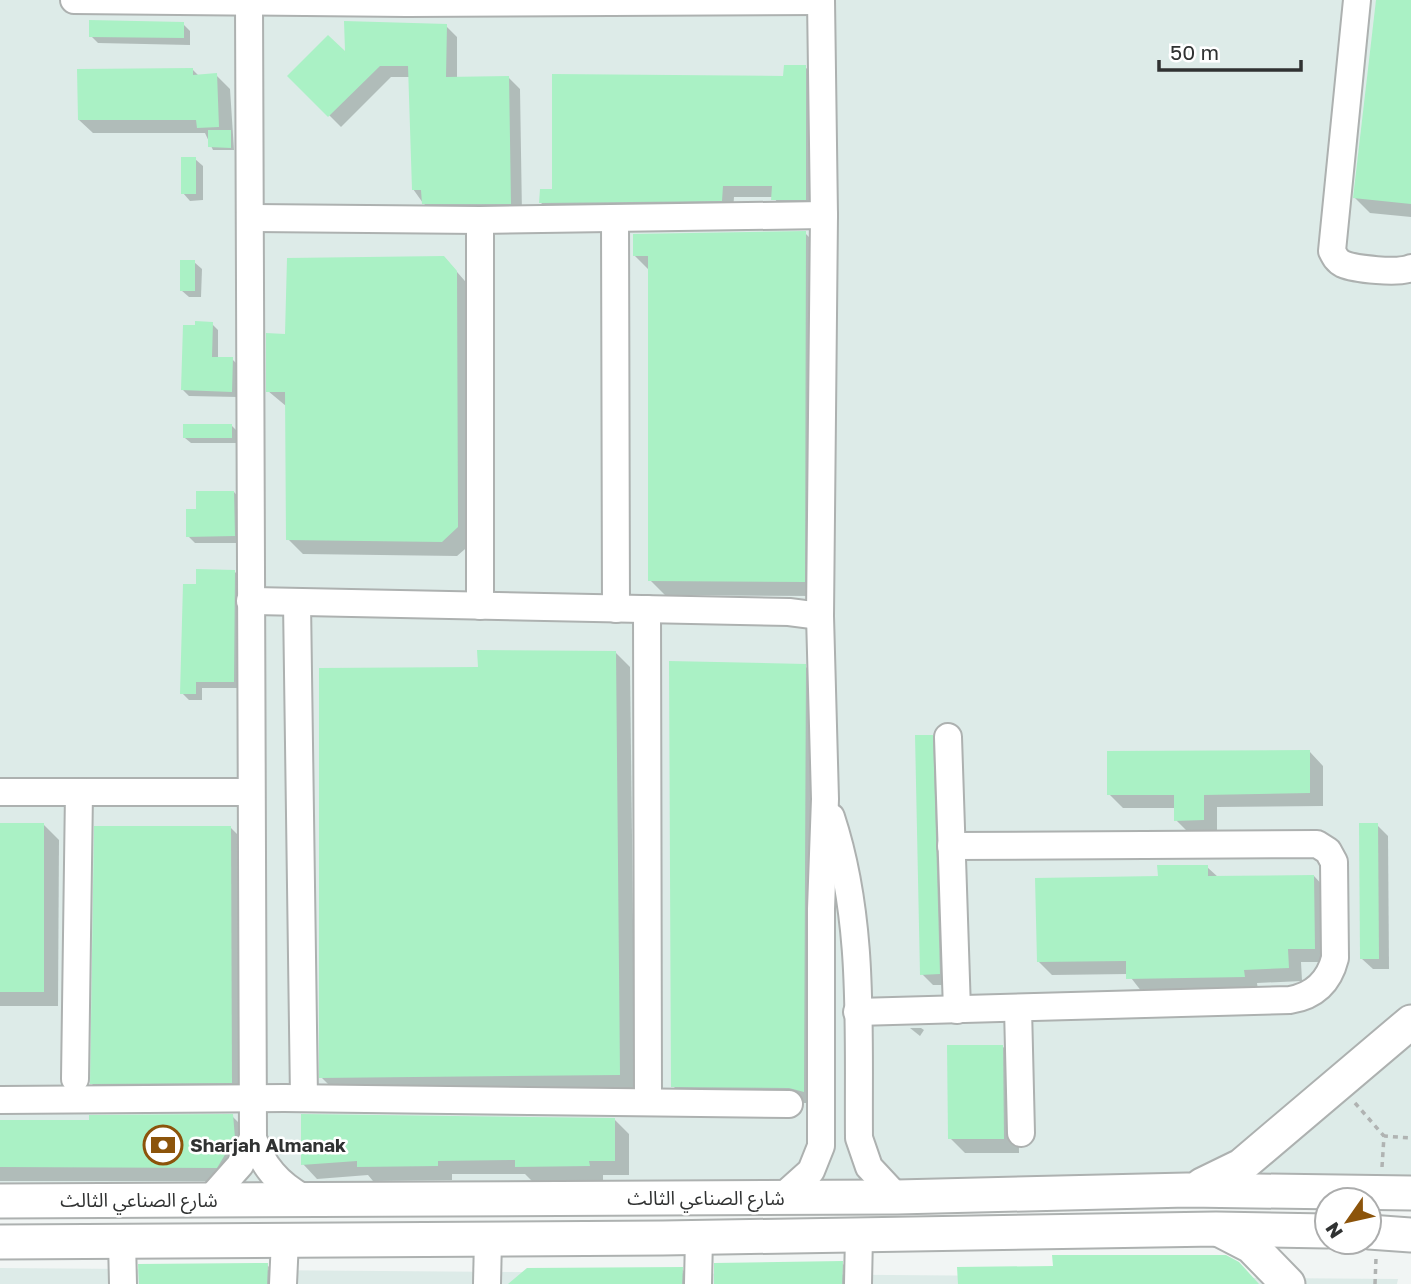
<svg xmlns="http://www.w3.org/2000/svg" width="1411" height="1284" font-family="'Golos Text','Noto Sans Arabic',sans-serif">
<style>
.built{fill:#ddebe8}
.shadow{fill:#0003}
.building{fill:#aaf1c5}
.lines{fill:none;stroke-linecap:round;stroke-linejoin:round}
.minor-casing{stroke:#adb1b0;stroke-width:30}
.major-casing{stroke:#adb1b0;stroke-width:37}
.path{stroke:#b0b3b2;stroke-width:3.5;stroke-dasharray:5 5;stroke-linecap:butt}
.minor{stroke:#fff;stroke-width:26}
.major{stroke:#fff;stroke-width:33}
.labels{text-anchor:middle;stroke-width:5;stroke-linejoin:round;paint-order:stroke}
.poi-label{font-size:19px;font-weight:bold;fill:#303232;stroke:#fff;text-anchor:start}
.street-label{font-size:19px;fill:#303232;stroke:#fff}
</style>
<rect width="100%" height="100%" fill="#f1f5f4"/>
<g class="built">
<path d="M0 0H1411V1185L0 1183Z"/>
<path d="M0 1268 1398 1279 1397 1284H0Z"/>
</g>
<g class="shadow">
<path d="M1379 0H1411V217L1370 213 1355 198Z"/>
<path d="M183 24 190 31V45L98 43 91 36Z"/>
<path d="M446 26 457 37V79L508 77 520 89 522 215 435 214 423 203 413 189 410 77H391L341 127 290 76Z"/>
<path d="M805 67 817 78 816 210 785 211 773 197H734L733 211 553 214 541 203 554 191Z"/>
<path d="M193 70 199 76 216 75 230 89 234 150H213L205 133H93L79 120Z"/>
<path d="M195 159 203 166V200L190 201 183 193Z"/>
<path d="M805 233 820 248 819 596 665 595 650 580 649 270 634 255Z"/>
<path d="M444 257 471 288 472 543 457 556 303 554 288 539 286 406 268 391 287 336Z"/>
<path d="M194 262 202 269 201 297H189L181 290Z"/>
<path d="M212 324 218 330V359H232L238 365V397L189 396 183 390Z"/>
<path d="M231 425 237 431V443H191L185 438Z"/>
<path d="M234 492 241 500V543H195L188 536 198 511Z"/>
<path d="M235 572 241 578 240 688H202V700H189L182 693 198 586Z"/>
<path d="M615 652 630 667 635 1090 336 1092 321 1077 480 669Z"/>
<path d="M805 666 820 681 818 1106 806 1103 688 1101 673 1086Z"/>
<path d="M932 736 943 748 951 985H933L922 974Z"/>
<path d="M1310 752 1323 766V806L1217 807V833L1190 834 1176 820V808H1123L1109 794Z"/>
<path d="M0 825H44L59 840 58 1006H0Z"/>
<path d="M1377 825 1388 836 1389 969H1373L1361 958Z"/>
<path d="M231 828 246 843 247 1097 106 1098 91 1083Z"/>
<path d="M1207 867 1218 877 1314 876 1327 890 1328 962H1301L1302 981 1257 983 1258 990 1142 992 1128 974 1052 975 1038 961 1159 878Z"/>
<path d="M910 1028H921L924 1030 920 1036Z"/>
<path d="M1002 1046 1018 1061 1019 1153H965L950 1138Z"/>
<path d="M232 1116 247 1131 231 1181H0V1122H91Z"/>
<path d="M614 1119 629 1134V1175H603V1180L532 1181 525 1174H452V1180L373 1181 368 1175 317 1179 303 1164Z"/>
<path d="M842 1263 856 1277V1284H714Z"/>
<path d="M267 1265 283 1280V1284H140Z"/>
<path d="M682 1269 696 1284H517Z"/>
</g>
<g class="building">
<path d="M1376 0H1411V204L1353 198Z"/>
<path d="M89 20 184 22V38L89 37Z"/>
<path d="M344 21 447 24 446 77 509 76 511 204H422L421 190H412L408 66H380L328 117 287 76 328 35 345 51Z"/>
<path d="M784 65H806V200H771L772 186H723L722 201 539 203 540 189H552V74L783 76Z"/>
<path d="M193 68V75L217 73 219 127 197 128 196 120H78L77 69Z"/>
<path d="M208 130H231V148L208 147Z"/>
<rect x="181" y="157" width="15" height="37"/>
<path d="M806 231 805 582 648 581V256H633V234Z"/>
<path d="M444 256 457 271 458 527 442 542 286 540 285 392H266V333L285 334 287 258Z"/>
<rect x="180" y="260" width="15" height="31"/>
<path d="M195 321 213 322 212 357H233L232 392 181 390 183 325H195Z"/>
<rect x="183" y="424" width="49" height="14"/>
<path d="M196 491H234L235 536 186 537V509H196Z"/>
<path d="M196 569 235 570 234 682H196V694H180L183 584H196Z"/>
<path d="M477 650 616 651 620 1075 319 1078V668L478 667Z"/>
<path d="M669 661 806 664 804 1092 789 1088 671 1087Z"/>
<path d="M915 735H933L940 974 920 975Z"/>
<path d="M1310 750V793L1204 795V820L1174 821V795H1107V751Z"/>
<rect x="0" y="823" width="44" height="169"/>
<path d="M1359 823H1378L1379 959H1360Z"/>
<path d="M94 826H231L232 1083 90 1084Z"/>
<path d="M1157 865H1208V876L1314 875 1315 949H1288L1289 968 1244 970 1245 977 1126 979V961L1037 962 1035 878 1158 876Z"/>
<path d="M947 1045H1003L1004 1139H948Z"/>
<path d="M233 1114 235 1138 217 1168 0 1167V1120H89V1115Z"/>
<path d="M301 1114 615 1118V1161H589L590 1166 515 1167V1160L438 1161V1166L357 1167V1161L301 1165Z"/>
<path d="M1052 1255H1226L1239 1262 1259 1284H958L957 1267 1053 1266Z"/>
<path d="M843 1261 842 1284H714V1263Z"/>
<path d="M268 1263 267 1284H139L138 1264Z"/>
<path d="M683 1267 682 1284H508L527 1268Z"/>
</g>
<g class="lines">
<defs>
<g id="minor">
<path d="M74 0 407 3 821 1"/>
<path d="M1357 0 1332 251C1335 257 1337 261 1343 264 1354 269 1400 274 1411 268"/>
<path d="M249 2 253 1138C263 1166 278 1184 304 1198"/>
<path d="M250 218 480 220 824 215"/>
<path d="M615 218 616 609"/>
<path d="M480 220V606"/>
<path d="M250 601 789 612 820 616"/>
<path d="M297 602 304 1098"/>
<path d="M647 609 648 1102"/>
<path d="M948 737 957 1010"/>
<path d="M0 792H251"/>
<path d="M831 817C865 920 858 1030 859 1138L869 1167 897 1197"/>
<path d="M1018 1008 1021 1133"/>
<path d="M857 1012 1290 1000C1314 996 1329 982 1335 958L1334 862 1328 851 1317 844 951 846"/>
<path d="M75 1079 79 792"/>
<path d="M0 1100 284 1098 789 1104"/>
<path d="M782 1197 811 1171 821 1146V909L825 799 820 616 824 215 821 0"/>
<path d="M209 1200 240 1165 253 1138"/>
<path d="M122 1241 123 1284"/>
<path d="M283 1284 285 1240"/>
<path d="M487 1284 488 1239"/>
<path d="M698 1284 699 1237"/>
<path d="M858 1284 859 1235"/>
</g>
<g id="major">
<path d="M1202 1185 1241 1166 1411 1022"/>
<path d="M0 1201 897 1197 1187 1190 1411 1193"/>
<path d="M1222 1231 1251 1246 1288 1284"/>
<path d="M1369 1232 1411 1235"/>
<path d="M0 1242 663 1238 1216 1229 1327 1231"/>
</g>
</defs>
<use href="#minor" class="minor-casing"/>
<use href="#major" class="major-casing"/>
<g class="path">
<path d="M1355 1103 1384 1136"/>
<path d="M1382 1167 1384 1136 1411 1138"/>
<path d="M1375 1284 1376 1258"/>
</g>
<use href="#minor" class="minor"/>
<use href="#major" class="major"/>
</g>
<defs>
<symbol id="bank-ring" viewBox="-11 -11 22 22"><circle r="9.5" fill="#fff" stroke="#8c540b" stroke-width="1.5"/><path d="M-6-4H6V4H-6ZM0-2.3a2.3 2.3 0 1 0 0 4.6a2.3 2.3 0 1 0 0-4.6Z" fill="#8c540b"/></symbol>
</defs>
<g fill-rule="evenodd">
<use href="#bank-ring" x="141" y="1123" width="44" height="44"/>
</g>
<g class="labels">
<g class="poi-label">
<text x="190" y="1152">Sharjah Almanak</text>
</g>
<g class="street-label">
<text x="706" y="1205">شارع الصناعي الثالث</text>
<text x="139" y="1207">شارع الصناعي الثالث</text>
</g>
</g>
<g transform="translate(1348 1221) rotate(236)"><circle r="33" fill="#ffffff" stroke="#acadad" stroke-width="2"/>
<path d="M0-5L12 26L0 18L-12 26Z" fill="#8c540b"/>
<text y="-10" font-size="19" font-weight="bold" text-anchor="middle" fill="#303232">N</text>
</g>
<path d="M1159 60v10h142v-10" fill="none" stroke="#303232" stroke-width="3.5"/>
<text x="1170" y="60" font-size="21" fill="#303232" stroke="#ffffff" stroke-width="5" paint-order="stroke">50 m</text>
</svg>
